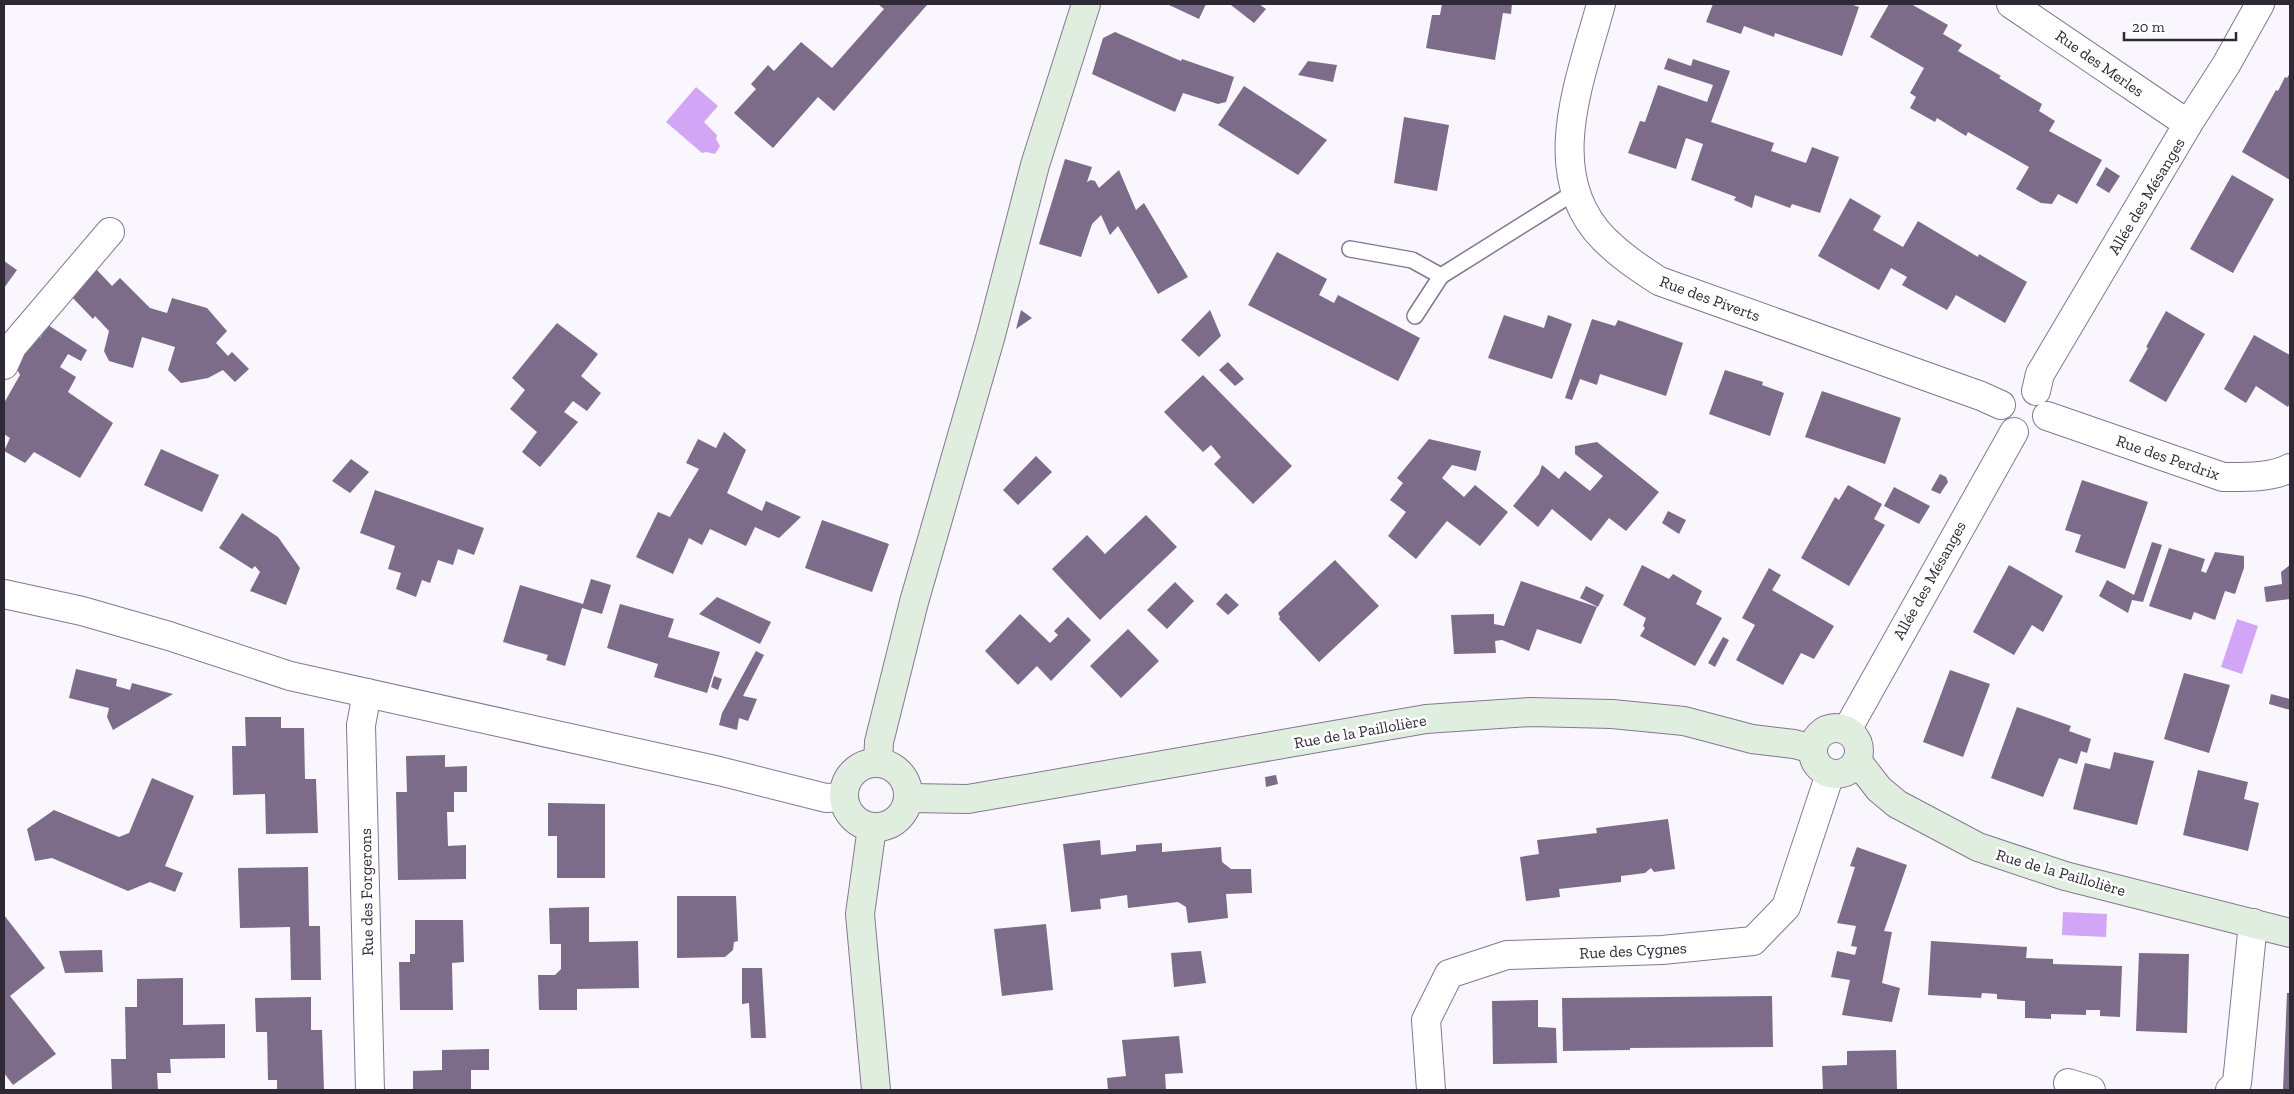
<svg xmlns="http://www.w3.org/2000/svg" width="2294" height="1094" font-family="'Zilla Slab',serif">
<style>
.water{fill:#d3a5f7}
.building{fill:#7c6c89}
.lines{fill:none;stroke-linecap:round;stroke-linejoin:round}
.lane-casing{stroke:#867694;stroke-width:18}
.street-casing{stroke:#867694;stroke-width:30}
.secondary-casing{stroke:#867694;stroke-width:30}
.lane{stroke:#fff;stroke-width:15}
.street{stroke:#fff;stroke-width:28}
.secondary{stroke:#dfeedf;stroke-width:28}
.labels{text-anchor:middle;stroke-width:5;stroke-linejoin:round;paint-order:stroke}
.street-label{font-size:16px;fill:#2f2835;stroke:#fff}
</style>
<rect width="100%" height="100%" fill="#faf6fd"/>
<g class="water">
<path d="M696 87 718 106 704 122 717 135 716 139 720 146 715 154 706 152 702 153 666 122Z"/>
<path d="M2237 619 2258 626 2242 674 2221 667Z"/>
<path d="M2063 912 2107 914 2106 937 2062 935Z"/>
</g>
<g class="building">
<path d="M878 4 927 5 834 111 818 97 773 148 734 113 756 89 751 84 768 65 774 71 801 42 832 68 884 9Z"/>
<path d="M1167 4H1206L1199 19Z"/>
<path d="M1232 4H1259L1266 9 1254 23 1231 5Z"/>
<path d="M1442 4H1512L1511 14 1503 13 1495 60 1426 48 1432 15H1440Z"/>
<path d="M1713 4H1850L1859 7 1842 56 1775 33 1774 37 1744 26 1741 34 1706 22Z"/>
<path d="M1889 4H1911L1948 25 1943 34 1962 45 1958 51 2001 76 1999 78 2042 104 2039 111 2055 121 2049 131 2102 160 2077 204 2058 194 2052 204 2041 203 2016 189 2029 167 1968 132 1966 136 1937 118 1935 122 1910 108 1916 97 1910 93 1924 68 1870 37Z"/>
<path d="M1115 32 1181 61 1182 59 1234 77 1226 102 1218 104 1183 93 1175 112 1092 74 1103 38Z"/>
<path d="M1668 58 1691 66 1693 59 1730 71 1711 122 1774 143 1771 151 1806 163 1812 147 1839 157 1820 213 1792 204 1790 208 1755 195 1752 208 1734 200 1736 197 1691 180 1703 144 1686 138 1676 169 1628 153 1640 121 1645 122 1658 85 1707 102 1713 85 1664 69Z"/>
<path d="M1308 61 1337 65 1333 82 1298 75Z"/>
<path d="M2290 73V180L2242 152 2276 90 2278 91 2285 77 2287 78Z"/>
<path d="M1244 86 1327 140 1298 175 1218 125Z"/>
<path d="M1404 117 1449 125 1437 191 1394 183Z"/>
<path d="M1065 159 1092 167 1087 182 1091 180 1095 181 1099 188 1119 170 1136 210 1144 203 1188 277 1158 294 1118 226 1110 235 1101 215 1092 224 1081 257 1039 244Z"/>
<path d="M2106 167 2120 176 2109 193 2096 185Z"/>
<path d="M2232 175 2274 199 2233 273 2190 249Z"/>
<path d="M1850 198 1881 216 1873 230 1903 247 1918 221 1978 257 1979 254 2027 282 2005 323 1956 295 1947 310 1902 285 1907 277 1891 268 1879 290 1818 256Z"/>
<path d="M1277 252 1327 279 1319 295 1334 303 1338 295 1420 338 1398 381 1248 305Z"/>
<path d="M4 261 17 270 4 288Z"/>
<path d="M96 269 112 286 120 278 150 308 167 313 172 298 207 308 227 331 216 343 228 356 232 352 249 369 235 382 223 370 208 378 181 383 168 370 175 347 142 337 133 368 109 361 104 351 109 331 95 316 93 319 70 295Z"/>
<path d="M1021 310 1032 318 1016 329Z"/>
<path d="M1210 310 1221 336 1199 357 1181 340Z"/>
<path d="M2166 311 2205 334 2166 402 2129 381 2148 348 2146 347Z"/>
<path d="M1504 315 1544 328 1548 315 1572 324 1552 379 1488 358Z"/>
<path d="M1592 319 1615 326 1618 320 1683 343 1666 396 1600 374 1597 385 1580 379 1572 400 1565 398Z"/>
<path d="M557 323 598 354 581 376 601 393 587 411 573 401 564 412 578 422 540 467 522 452 537 432 510 409 525 390 512 378Z"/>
<path d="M48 325 87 350 81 361 68 354 60 367 76 377 68 392 113 423 80 478 34 452 25 463 4 451 10 438 4 434V403L20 375 15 365 34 334 40 338Z"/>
<path d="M2254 335 2290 355V403L2288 407 2256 386 2246 403 2224 389Z"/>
<path d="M1228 362 1244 379 1235 386 1219 370Z"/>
<path d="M1725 370 1763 382 1762 385 1784 393 1770 436 1709 414Z"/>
<path d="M1203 375 1292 466 1253 504 1214 464 1221 457 1211 445 1203 452 1164 412Z"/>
<path d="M1822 391 1901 418 1885 464 1805 437Z"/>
<path d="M724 432 746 450 727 493 762 511 766 501 801 517 779 538 755 527 746 546 710 529 702 545 689 538 673 574 636 557 658 512 670 517 699 469 686 463 698 439 716 448Z"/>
<path d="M1429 439 1481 451 1476 471 1452 465 1442 478 1464 497 1475 485 1508 512 1480 546 1447 521 1416 559 1388 536 1406 512 1390 500 1403 483 1397 478Z"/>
<path d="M1597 442 1659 492 1626 531 1609 518 1591 541 1552 509 1538 527 1513 506 1539 474 1542 465 1559 479 1565 471 1590 491 1603 476 1575 454V446Z"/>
<path d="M161 449 219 475 202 512 144 485Z"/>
<path d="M1036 456 1052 472 1018 505 1003 490Z"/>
<path d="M351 459 369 472 350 493 332 481Z"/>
<path d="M1940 474 1946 477 1948 482 1940 494 1931 490Z"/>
<path d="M2082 480 2148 502 2125 569 2075 552 2081 535 2065 530Z"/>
<path d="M1848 485 1882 504 1874 519 1885 525 1849 586 1801 558 1835 497 1839 500Z"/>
<path d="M1894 487 1930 506 1919 524 1884 506Z"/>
<path d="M375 490 484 528 474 555 458 549 453 565 438 560 430 583 422 580 416 597 396 589 401 573 388 569 395 546 360 533Z"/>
<path d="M1668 511 1686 520 1679 534 1662 523Z"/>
<path d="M242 513 278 537 300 568 286 605 250 591 260 572 255 566 252 569 219 548Z"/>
<path d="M1146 515 1177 547 1100 620 1052 569 1087 535 1105 554Z"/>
<path d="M822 520 889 544 872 592 805 568Z"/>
<path d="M2152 542 2162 545 2143 602 2132 600 2128 613 2099 596 2107 580 2134 595Z"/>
<path d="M2169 548 2205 559 2201 571 2206 573 2215 552 2244 556V568L2235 594 2225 591 2215 620 2194 612 2191 620 2149 606Z"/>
<path d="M1335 560 1379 606 1319 662 1279 619 1280 617 1278 613Z"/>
<path d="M1642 565 1669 579 1673 574 1702 591 1696 604 1722 618 1695 666 1640 636 1645 628 1643 626 1646 618 1623 605Z"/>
<path d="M2009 565 2063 596 2043 632 2032 625 2014 655 1973 632Z"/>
<path d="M2290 565V599L2266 602 2264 587 2282 584 2281 572Z"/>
<path d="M1769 568 1781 575 1772 590 1834 626 1814 659 1801 653 1783 685 1736 660 1755 625 1742 618Z"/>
<path d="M591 579 611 585 602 614 582 608 565 666 546 660 548 655 503 642 520 585 583 604Z"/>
<path d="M1521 581 1597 607 1581 644 1537 629 1529 651 1502 640 1495 641 1496 653 1454 654 1451 615 1494 614V624L1504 626Z"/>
<path d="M1175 582 1194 601 1167 629 1147 610Z"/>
<path d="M1586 586 1604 595 1598 607 1580 598Z"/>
<path d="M1226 593 1239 605 1228 615 1216 604Z"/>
<path d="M717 597 771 622 760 644 699 614Z"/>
<path d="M620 604 674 619 668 637 720 652 707 693 654 677 658 664 607 648Z"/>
<path d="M1020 614 1050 643 1058 635 1054 631 1068 617 1091 640 1051 681 1037 666 1018 685 985 651Z"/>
<path d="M1128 629 1159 661 1121 698 1090 666Z"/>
<path d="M1723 637 1729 640 1715 667 1708 663Z"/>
<path d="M756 651 764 655 743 696 757 699 748 721 739 718 737 730 719 725 722 713Z"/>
<path d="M76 669 117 679 116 686 130 690 132 683 173 694 113 730 107 717 109 708 69 698Z"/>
<path d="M1950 670 1990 684 1963 757 1923 742Z"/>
<path d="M2184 673 2230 685 2209 753 2164 739Z"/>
<path d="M714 676 722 679 718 690 711 687Z"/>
<path d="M2271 694 2290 699V710L2269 704Z"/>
<path d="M2017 707 2071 726 2069 731 2091 739 2087 753 2081 751 2077 764 2059 758 2043 797 1991 778Z"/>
<path d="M245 717H281V728H304L305 779H316L318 833 266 834 265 794 233 795 232 746H246Z"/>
<path d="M2114 752 2154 761 2137 825 2073 809 2085 763 2110 769Z"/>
<path d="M445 755V767L467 766V792H454V812H447L448 846 466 845V879L398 880 396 792H407L406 756Z"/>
<path d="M2198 770 2248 782 2244 799 2259 803 2248 851 2183 835Z"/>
<path d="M1276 775 1278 784 1266 787 1265 777Z"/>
<path d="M152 778 194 796 165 866 183 873 175 892 150 882 128 891 52 858 35 861 27 829 54 810 119 837 129 833Z"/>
<path d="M548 803 605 804V878H557V836H548Z"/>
<path d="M1668 819 1675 869 1654 872 1651 868 1645 873 1621 876V882L1559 889 1560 897 1526 901 1520 857 1539 854 1537 840 1597 833 1596 828Z"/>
<path d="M1100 840 1101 855 1136 851V845L1162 843V852L1221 847 1222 862 1231 869H1251L1252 893 1226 894 1228 918 1188 923 1186 907 1178 902 1128 908 1127 895 1100 899 1101 909 1071 912 1063 844Z"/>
<path d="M1857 847 1907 865 1884 931 1892 932 1882 983 1900 988 1892 1022 1842 1015 1850 980 1831 977 1837 951 1855 955 1857 947 1851 946 1856 926 1837 923 1855 867 1850 866Z"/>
<path d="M308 867 309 926H320L321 980H291L290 927 240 928 238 868Z"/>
<path d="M677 896H736L738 941 734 942 733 950 725 957 677 958Z"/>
<path d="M589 907V942L638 941 639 988 577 989V1010H539L538 975H555L561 969V944H550L549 908Z"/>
<path d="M4 915 45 968 10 996 56 1054 13 1085 4 1073Z"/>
<path d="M415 920H463L464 962 452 963 453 1010H400L399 962H410V954H415Z"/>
<path d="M1046 924 1053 990 1002 996 994 929Z"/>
<path d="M1931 941 2027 947 2026 958 2053 959V964L2122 966 2120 1017 2100 1016V1010H2086V1015L2051 1014V1019L2025 1018V1001L1997 999V994L1982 993 1981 998 1928 995Z"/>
<path d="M102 950 103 972 65 973 59 951Z"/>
<path d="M1201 951 1206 983 1174 987 1171 953Z"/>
<path d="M2139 953 2189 954 2187 1033 2136 1031Z"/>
<path d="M742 968H762L766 1038H751L749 1003 742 1004Z"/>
<path d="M183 978V1025L225 1024V1058L170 1059 171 1073H157L158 1090H112L111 1059H126L125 1007H137V979Z"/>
<path d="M2287 993H2290V1090H2283Z"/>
<path d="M1772 996 1773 1047 1630 1048V1050L1563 1051 1562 998Z"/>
<path d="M311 997V1030H322L324 1090H277V1080H268L267 1032H256L255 998Z"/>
<path d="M1538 1000V1027L1556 1028 1557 1063 1493 1064 1492 1001Z"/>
<path d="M1179 1036 1183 1073 1165 1074 1166 1090H1108L1107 1078 1126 1076 1122 1040Z"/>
<path d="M489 1049V1070H471V1090H413V1071L442 1070V1050Z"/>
<path d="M1896 1050 1897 1090H1823L1822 1066 1847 1065V1051Z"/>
</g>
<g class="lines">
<defs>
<g id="lane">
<path d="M1350 249 1412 260 1441 276 1575 192"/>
<path d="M1415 316 1441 276"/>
</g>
<g id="street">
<path d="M1601 4C1581 79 1540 174 1604 239 1621 256 1639 268 1659 281L1981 396 2001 405"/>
<path d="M2011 4 2188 124"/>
<path d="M4 365 12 347 110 232"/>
<path d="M2036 391 2040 374 2188 124 2226 65 2260 4"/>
<path d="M2047 416 2223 477C2245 477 2271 478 2290 468"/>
<path d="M4 594 82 611 169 636 290 676 719 771 826 798 844 797"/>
<path d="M367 693 361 725 370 1090"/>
<path d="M1847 730 2014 432"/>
<path d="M2068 1083 2091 1090"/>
<path d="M1431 1090 1426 1020 1449 974 1507 955 1662 950 1753 941 1786 907 1830 774"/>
<path d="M2230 1090 2237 1083 2253 923"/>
</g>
<g id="secondary">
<circle cx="1836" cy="751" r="23"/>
<path d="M1858 762 1879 789 1897 804 1978 847 2065 876 2290 933"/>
<circle cx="876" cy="795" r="32"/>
<path d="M878 763 879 742 914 602 991 335 1035 165 1086 4"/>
<path d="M909 798 968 799 1426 719 1530 712 1612 714 1684 721 1752 739 1794 744 1813 749"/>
<path d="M872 827 860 914 876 1090"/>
</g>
</defs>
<use href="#lane" class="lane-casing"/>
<use href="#street" class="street-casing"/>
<use href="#secondary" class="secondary-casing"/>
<use href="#lane" class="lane"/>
<use href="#street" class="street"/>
<use href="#secondary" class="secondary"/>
</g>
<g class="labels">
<g class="street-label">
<text transform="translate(2100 63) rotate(35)" y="6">Rue des Merles</text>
<text transform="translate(2146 196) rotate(-59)" y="6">Allée des Mésanges</text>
<text transform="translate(1710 298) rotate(20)" y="6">Rue des Piverts</text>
<text transform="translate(2168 457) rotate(19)" y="6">Rue des Perdrix</text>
<text transform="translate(1929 580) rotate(-61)" y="6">Allée des Mésanges</text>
<text transform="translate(1360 731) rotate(-10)" y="6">Rue de la Paillolière</text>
<text transform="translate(2061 872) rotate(16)" y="6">Rue de la Paillolière</text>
<text transform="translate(366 892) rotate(-91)" y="6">Rue des Forgerons</text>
<text transform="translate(1633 950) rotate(-3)" y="6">Rue des Cygnes</text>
</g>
</g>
<rect width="2294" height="1094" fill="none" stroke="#2f2835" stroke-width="10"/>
<path d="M2124 32v8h112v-8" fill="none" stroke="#2f2835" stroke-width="2.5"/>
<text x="2132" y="32" font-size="15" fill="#2f2835" stroke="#ffffff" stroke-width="4" paint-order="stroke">20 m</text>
</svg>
